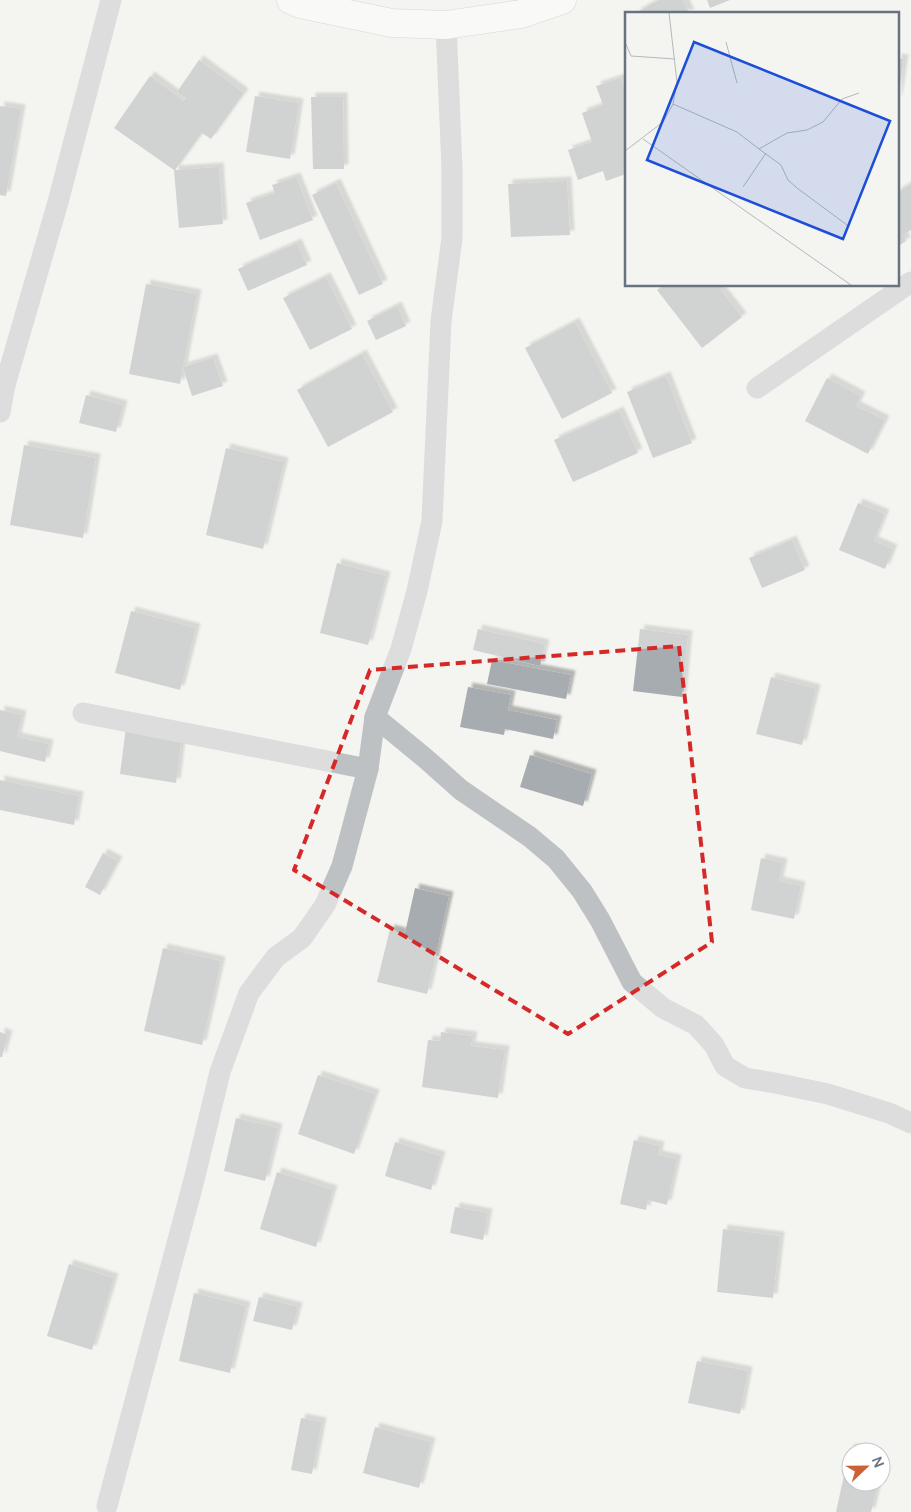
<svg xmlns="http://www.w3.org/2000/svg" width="911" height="1512" font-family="Manrope,sans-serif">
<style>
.building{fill:#a6acb0;filter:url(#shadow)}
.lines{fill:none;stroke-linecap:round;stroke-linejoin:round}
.secondary-casing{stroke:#b1b5b9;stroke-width:29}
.street{stroke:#bec1c4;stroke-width:21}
.secondary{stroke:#fff;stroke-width:28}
.marked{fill:none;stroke:#d62828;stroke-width:4;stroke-dasharray:10 6;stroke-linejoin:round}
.inset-road{fill:none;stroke:#b4b8bc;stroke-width:1}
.view{fill:#1d4ed8;fill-opacity:0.15;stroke:#1d4ed8;stroke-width:2.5}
.inset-edge{fill:none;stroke:#67737e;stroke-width:2.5}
</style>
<defs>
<filter id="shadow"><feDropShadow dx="4.5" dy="-4.5" stdDeviation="1" flood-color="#0004"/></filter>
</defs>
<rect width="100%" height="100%" fill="#f4f4f1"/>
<g class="building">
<path d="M659 0H683L690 14H634Z"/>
<path d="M707 0H730L710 8Z"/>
<path d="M897 58 904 59 898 99 897 98Z"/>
<path d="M199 60 244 93 211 139 202 133 175 170 219 167 223 224 179 228 174 170 114 128 150 76 184 101 186 98 177 92Z"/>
<path d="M621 78 626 92V174L606 181 603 171 578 180 568 150 592 142 582 113 603 105 596 86Z"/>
<path d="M255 96 299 103 290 159 246 152Z"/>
<path d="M311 97H343L344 169H313Z"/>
<path d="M0 106 21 109 6 196 0 195Z"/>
<path d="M296 177 313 220 260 240 246 203 275 193 272 185Z"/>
<path d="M567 181 570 235 511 237 508 184Z"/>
<path d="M336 183 383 284 359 295 312 195Z"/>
<path d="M911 184V230L903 235 906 241 897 247V192Z"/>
<path d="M297 243 307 265 248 291 238 269Z"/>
<path d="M326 277 352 329 310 350 283 298Z"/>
<path d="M146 284 197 294 183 367 213 358 223 386 192 396 183 368 180 384 129 374Z"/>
<path d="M664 285H717L742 317 702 348 657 290Z"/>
<path d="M397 306 406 326 376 340 367 321Z"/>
<path d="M575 322 612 393 562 419 525 348Z"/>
<path d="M362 354 393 412 328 447 297 390Z"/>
<path d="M666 376 692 443 653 458 627 392Z"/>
<path d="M827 378 861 396 856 406 885 420 868 454 805 421Z"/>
<path d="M86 395 123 405 116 432 79 423Z"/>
<path d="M619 411 638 453 573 482 554 440Z"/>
<path d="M24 445 96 458 83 538 10 525Z"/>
<path d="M226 448 284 462 263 549 206 535Z"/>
<path d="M858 503 885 514 874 541 893 549 885 569 839 550Z"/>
<path d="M792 540 805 570 762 588 749 558Z"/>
<path d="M337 563 386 576 368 645 320 633Z"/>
<path d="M131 611 196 628 180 690 115 673Z"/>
<path d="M478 629 545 644 540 666 473 650Z"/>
<path d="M640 629 688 635 682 697 633 691Z"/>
<path d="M492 660 571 675 566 699 487 684Z"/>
<path d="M771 677 816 689 802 745 756 734Z"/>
<path d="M468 687 511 695 508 710 557 720 553 739 505 729 504 735 460 727Z"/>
<path d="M0 710 22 715 17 737 49 744 45 762 0 751Z"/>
<path d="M126 727 182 735 176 783 120 774Z"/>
<path d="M530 755 592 774 583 806 520 787Z"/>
<path d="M0 780 79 796 74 825 0 810Z"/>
<path d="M103 853 118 861 100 895 85 887Z"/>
<path d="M761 858 783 863 779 881 801 886 794 919 751 910Z"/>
<path d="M415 888 449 896 427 994 377 982 390 929 405 933Z"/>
<path d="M163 948 221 961 202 1045 144 1031Z"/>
<path d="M0 1032 8 1035 2 1057H0Z"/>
<path d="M441 1032 473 1036 471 1046 505 1050 498 1098 422 1087 428 1040 440 1041Z"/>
<path d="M318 1075 375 1094 354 1154 298 1134Z"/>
<path d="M236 1118 278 1128 265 1181 224 1171Z"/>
<path d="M634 1140 660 1146 658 1155 677 1159 667 1205 648 1200 646 1210 620 1204Z"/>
<path d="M395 1142 441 1156 431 1190 385 1176Z"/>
<path d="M277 1172 333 1190 316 1247 260 1229Z"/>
<path d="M455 1207 488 1213 483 1240 450 1233Z"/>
<path d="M723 1229 780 1236 773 1298 717 1292Z"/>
<path d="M69 1264 114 1278 92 1350 47 1336Z"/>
<path d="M194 1293 246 1306 230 1373 179 1361Z"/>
<path d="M259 1297 298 1307 292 1330 253 1321Z"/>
<path d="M697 1361 748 1371 740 1414 688 1403Z"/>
<path d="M301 1418 322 1422 312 1474 291 1470Z"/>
<path d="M375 1427 431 1442 419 1488 363 1473Z"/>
<path d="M850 1448 865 1451 851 1452V1482H878L871 1512H836Z"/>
</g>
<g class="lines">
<defs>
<path id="secondary" d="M291 0 300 4 392 23 446 25 521 14 562 0"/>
</defs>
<use href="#secondary" class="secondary-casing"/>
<g class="street">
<path d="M446 25 452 169V238L441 321 432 521 417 591 401 649 375 717 425 758 461 790 530 837 556 859 582 891 600 920 632 982 663 1008 696 1025 714 1045 725 1066 745 1078 775 1083 828 1094 889 1113 911 1123"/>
<path d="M757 388 911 282"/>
<path d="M0 412 5 385 58 202 111 0"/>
<path d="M83 713 368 769"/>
<path d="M107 1506 194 1180 220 1072 249 993 276 957 302 938 325 905 342 866 368 769 375 717"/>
</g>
<use href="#secondary" class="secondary"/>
</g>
<path d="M0 0H911V1512H0ZM679 646 712 942 568 1034 294 870 370 670Z" fill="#f4f4f1" fill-opacity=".55" fill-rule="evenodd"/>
<path class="marked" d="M679 646 712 942 568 1034 294 870 370 670Z"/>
<g transform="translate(625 12)">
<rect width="274" height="274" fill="#f4f4f1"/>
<path class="inset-road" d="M0 30 6 44 50 47M101 30 112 71M48 92 112 120 134 137 162 121 182 118 198 110 217 87 234 81M18 127 226 273M134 137 156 153 163 168 172 176 222 213M0 139 38 110 48 92 52 70 44 1M118 175 141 141"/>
<path class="view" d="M69 30 265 109 218 227 22 148Z"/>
<rect width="274" height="274" class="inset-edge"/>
</g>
<g transform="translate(866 1467) rotate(68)"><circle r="24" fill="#ffffff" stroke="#c2c7cb"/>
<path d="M0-4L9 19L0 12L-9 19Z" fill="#ce6037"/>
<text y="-8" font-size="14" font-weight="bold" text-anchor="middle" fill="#67737e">N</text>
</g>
</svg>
